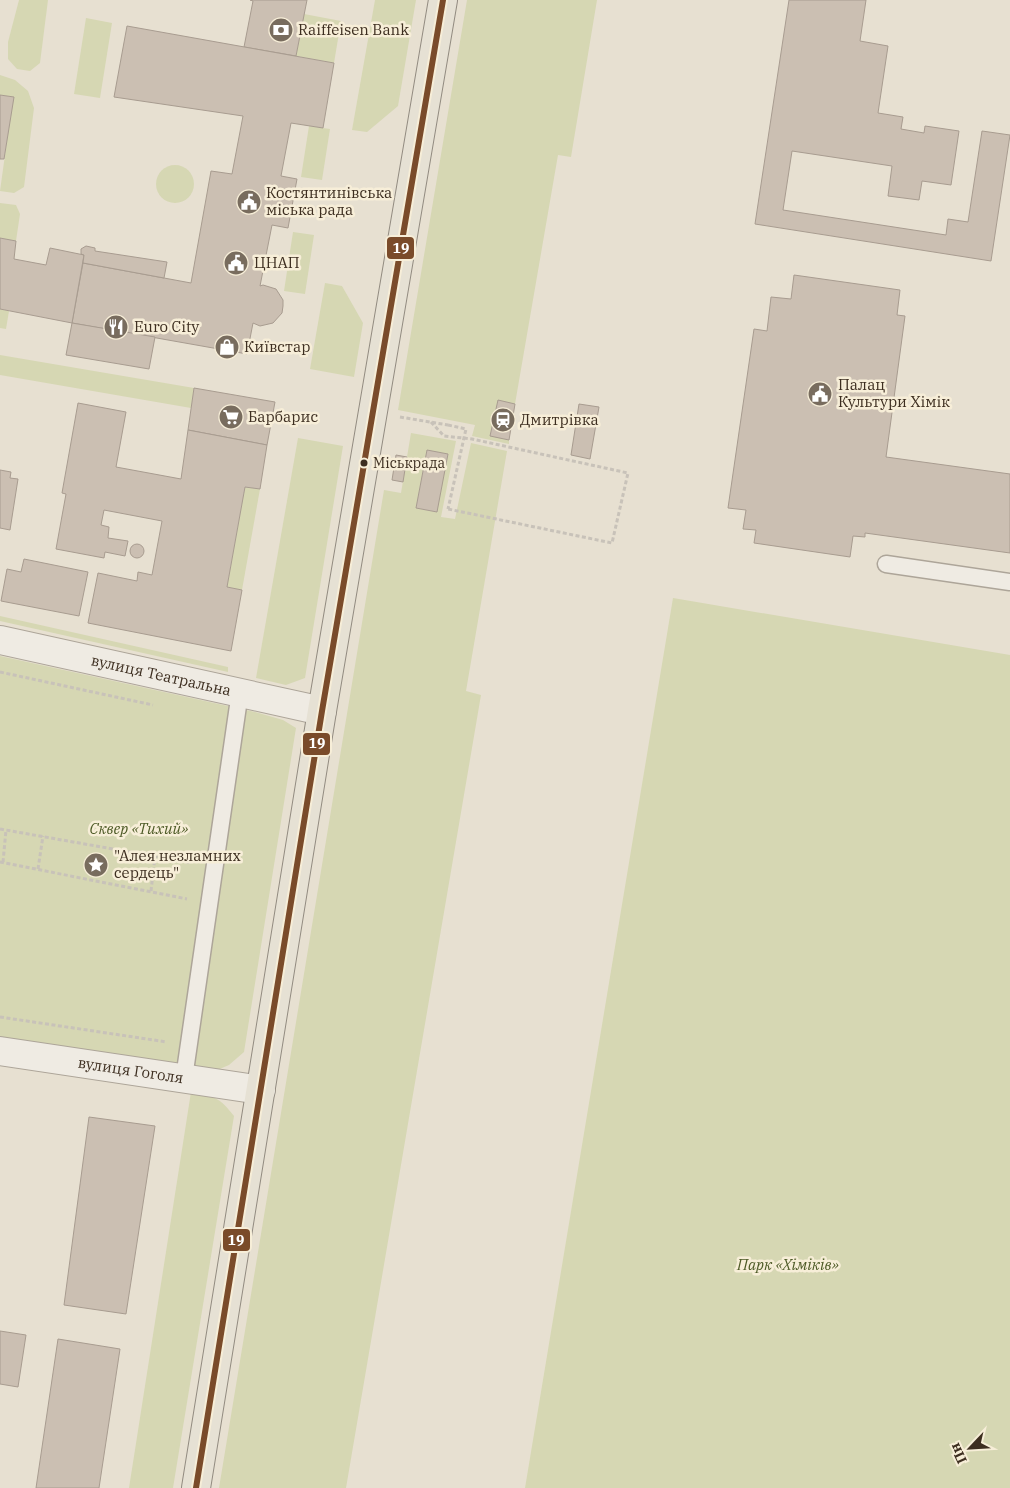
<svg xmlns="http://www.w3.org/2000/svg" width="1010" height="1488" font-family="'IBM Plex Serif',serif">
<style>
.green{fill:#d6d7b3;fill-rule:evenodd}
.building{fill:#cbbfb2;stroke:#a89c90}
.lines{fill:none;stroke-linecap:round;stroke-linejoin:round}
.lane-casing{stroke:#ada599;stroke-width:19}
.street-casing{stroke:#ada599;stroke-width:30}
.primary-casing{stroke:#928b80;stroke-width:30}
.path{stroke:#c8c2b9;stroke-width:3;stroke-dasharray:4 2.5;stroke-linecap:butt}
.lane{stroke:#efebe3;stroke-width:16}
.street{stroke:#efebe3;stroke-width:28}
.primary{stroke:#e6e1d4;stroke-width:28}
.path-bridge{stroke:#c8c2b9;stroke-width:3;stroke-dasharray:4 2.5;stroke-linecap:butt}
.bus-1-casing{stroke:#f7eed8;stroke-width:10}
.bus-1{stroke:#7a4b2a;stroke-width:6}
.bus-dot{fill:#3d2e20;stroke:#f7eed8;stroke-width:2}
.labels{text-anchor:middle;stroke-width:5;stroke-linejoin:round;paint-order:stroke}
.bus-label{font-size:14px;fill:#3d2e20;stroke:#f7eed8;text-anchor:start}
.poi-label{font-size:15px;fill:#3d2e20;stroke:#f7eed8;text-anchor:start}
.street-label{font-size:15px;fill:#3d2e20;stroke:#f7eed8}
.park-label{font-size:15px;font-style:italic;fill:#4d5a26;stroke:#f7eed8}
.line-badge{stroke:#f7eed8;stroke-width:2}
.badge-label{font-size:14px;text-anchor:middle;font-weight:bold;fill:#fff}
</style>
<rect width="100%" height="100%" fill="#e7e0d1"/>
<g class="green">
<path d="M19 0H48L40 63 30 71 17 69 8 59V42Z"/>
<path d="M375 0H416L398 106 367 132 352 130Z"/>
<path d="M467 0H597L571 157 558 155 515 404 498 401 490 435 509 440V444L472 436 475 425 398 410Z"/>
<path d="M304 14 341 21 334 63 296 56Z"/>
<path d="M86 18 112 23 100 98 74 94Z"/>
<path d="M0 75 15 80 28 91 34 108 24 187 14 193 0 191 13 97 0 95Z"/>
<path d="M309 126 330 129 322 180 301 177Z"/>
<circle cx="175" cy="184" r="19"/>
<path d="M0 203 16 205 20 214 16 241 0 238Z"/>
<path d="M293 232 314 235 305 294 284 291Z"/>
<path d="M325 283 342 286 363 323 354 377 310 369Z"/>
<path d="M0 309 9 311 6 329 0 328Z"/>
<path d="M0 355 194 388 191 408 0 375Z"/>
<path d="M411 433 456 441 441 517 455 519 471 443 507 451 466 691 481 695 346 1488H219L384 490 401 493ZM427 450 448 454 436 512 416 508Z"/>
<path d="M298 438 343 446 305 678 286 685 256 678Z"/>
<path d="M245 487 260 489 242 590 227 587Z"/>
<path d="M673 598 1010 655V1488H525Z"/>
<path d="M0 616 228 667V672L0 621Z"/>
<path d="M0 656 255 712 283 720 296 728 244 1052 229 1065 215 1071 0 1037Z"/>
<path d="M191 1092C214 1096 219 1097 234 1116L173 1488H129Z"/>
</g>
<g class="building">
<path d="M250 0H307L296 56 244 47 253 1Z"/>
<path d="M789 0H866L860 41 888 46 878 113 903 117 901 129 924 133 925 126 959 131 951 185 922 181 919 200 888 196 892 166 792 151 783 210 946 235 948 219 968 222 982 131 1010 135 991 261 755 224Z"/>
<path d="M127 26 334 63 323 128 291 123 281 176 297 179 288 228 272 225 260 286 263 285 276 289 283 300V306L282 313 273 323 260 326 253 323 247 354 72 323 83 263 191 283 211 171 232 174 243 116 114 97Z"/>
<path d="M0 95 14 97 4 159H0Z"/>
<path d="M0 238 16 241 14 259 46 265 50 248 84 255 72 323 0 309Z"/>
<path d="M86 246 95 248V251L167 262 164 278 83 263 84 255 81 254V249Z"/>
<path d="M794 275 900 290 897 315 905 316 886 457 1010 474V553L865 533V537L853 536 850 557 754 543 756 530 743 529 746 510 728 508 754 329 767 331 771 297 791 299Z"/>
<path d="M72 323 155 337 149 369 66 355Z"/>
<path d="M194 388 275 402 267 445 188 430Z"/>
<path d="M498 400 515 404 509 440 490 436Z"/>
<path d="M78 403 126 412 116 467 181 479 188 430 267 445 260 489 245 487 227 587 242 590 231 651 88 623 98 573 137 581 138 572 152 575 162 521 104 510 101 525 109 527 108 538 128 541 125 556 105 552 104 558 56 549 66 494 62 493Z"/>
<path d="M579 404 599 407 590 459 571 455Z"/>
<path d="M427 450 448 454 437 512 416 508Z"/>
<path d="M396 455 407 457 403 482 392 480Z"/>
<path d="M0 470 11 472 10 478 18 479 10 530 0 528Z"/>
<circle cx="137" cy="551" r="7"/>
<path d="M24 559 88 572 79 616 1 601 7 569 21 572Z"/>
<path d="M89 1117 155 1126 126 1314 64 1305Z"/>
<path d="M0 1331 26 1335 18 1387 0 1384Z"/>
<path d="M58 1339 120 1349 99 1488H36Z"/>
</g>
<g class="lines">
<defs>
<g id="lane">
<path d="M886 564 1010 582"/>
<path d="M184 1078 240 692"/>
</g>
<g id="street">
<path id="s1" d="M0 640 322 711"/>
<path id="s2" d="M0 1051 261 1090"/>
</g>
<path id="primary" d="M196 1488 322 711 443 0"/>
</defs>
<use href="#lane" class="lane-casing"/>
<use href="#street" class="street-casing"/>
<use href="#primary" class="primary-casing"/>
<g class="path">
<path d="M400 417 448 425"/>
<path d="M431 422 444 436 472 439 628 473 612 543 448 509"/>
<path d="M0 672 153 705"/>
<path d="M0 829 192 863"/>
<path d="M0 862 187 899"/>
<path d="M3 862 6 830"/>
<path d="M38 869 43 836"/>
<path d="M151 891 155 857"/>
<path d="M0 1017 167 1042"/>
</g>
<use href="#lane" class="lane"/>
<use href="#street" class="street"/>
<use href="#primary" class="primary"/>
<path class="path-bridge" d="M448 425 466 429 448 509"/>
<defs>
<path id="bus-1" d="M196 1488 322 711 443 0"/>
</defs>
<use href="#bus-1" class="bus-1-casing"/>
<use href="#bus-1" class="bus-1"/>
</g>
<defs>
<symbol id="bank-disc" viewBox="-11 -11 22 22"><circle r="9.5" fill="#786c5e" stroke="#f7eed8"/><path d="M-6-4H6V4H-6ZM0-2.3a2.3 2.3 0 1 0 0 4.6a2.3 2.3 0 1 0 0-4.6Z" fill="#fff"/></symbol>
<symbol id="civic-disc" viewBox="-11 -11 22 22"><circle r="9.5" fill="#786c5e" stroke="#f7eed8"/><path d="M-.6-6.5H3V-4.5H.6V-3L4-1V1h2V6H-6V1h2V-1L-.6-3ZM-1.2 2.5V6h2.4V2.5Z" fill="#fff"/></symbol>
<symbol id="restaurant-disc" viewBox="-11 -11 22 22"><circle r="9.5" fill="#786c5e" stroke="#f7eed8"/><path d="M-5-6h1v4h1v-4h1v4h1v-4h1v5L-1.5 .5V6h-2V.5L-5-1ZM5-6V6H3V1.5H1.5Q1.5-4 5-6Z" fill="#fff"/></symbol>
<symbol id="shop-disc" viewBox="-11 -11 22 22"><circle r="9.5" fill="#786c5e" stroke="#f7eed8"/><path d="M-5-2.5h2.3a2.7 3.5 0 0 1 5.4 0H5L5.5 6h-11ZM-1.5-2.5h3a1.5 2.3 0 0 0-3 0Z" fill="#fff"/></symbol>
<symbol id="supermarket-disc" viewBox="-11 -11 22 22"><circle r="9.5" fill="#786c5e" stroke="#f7eed8"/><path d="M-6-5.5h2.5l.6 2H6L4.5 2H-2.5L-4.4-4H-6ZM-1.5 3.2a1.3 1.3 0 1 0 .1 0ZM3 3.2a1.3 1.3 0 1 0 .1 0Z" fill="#fff"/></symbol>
<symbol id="station-disc" viewBox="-11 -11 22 22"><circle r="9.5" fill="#786c5e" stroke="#f7eed8"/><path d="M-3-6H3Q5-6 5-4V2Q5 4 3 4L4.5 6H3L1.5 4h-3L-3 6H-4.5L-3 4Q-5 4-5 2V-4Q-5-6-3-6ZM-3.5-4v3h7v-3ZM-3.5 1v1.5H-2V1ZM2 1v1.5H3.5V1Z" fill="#fff"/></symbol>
<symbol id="sight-disc" viewBox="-11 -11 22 22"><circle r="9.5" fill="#786c5e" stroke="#f7eed8"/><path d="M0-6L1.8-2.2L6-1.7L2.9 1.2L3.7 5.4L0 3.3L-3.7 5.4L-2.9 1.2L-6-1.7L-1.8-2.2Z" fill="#fff"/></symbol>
</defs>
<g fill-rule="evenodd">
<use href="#bank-disc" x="267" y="16" width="28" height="28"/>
<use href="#civic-disc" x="235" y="188" width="28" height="28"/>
<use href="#civic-disc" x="222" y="249" width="28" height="28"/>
<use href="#restaurant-disc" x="102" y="313" width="28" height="28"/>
<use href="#shop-disc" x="213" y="333" width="28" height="28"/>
<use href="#civic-disc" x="806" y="380" width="28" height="28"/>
<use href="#supermarket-disc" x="217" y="403" width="28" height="28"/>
<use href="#station-disc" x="489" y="406" width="28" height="28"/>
<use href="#sight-disc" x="82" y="851" width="28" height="28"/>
</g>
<circle class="bus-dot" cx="364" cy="463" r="4.5"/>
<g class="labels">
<g class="bus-label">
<text x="373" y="468">Міськрада</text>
</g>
<g class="poi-label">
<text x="298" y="35">Raiffeisen Bank</text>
<text x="266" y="198">Костянтинівська<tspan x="266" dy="17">міська рада</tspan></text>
<text x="254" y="268">ЦНАП</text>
<text x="134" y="332">Euro City</text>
<text x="244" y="352">Київстар</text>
<text x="838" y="390">Палац<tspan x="838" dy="17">Культури Хімік</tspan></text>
<text x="248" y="422">Барбарис</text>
<text x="520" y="425">Дмитрівка</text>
<text x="114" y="861">"Алея незламних<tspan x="114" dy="17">сердець"</tspan></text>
</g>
<g class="street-label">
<text dy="5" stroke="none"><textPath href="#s1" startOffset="165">вулиця Театральна</textPath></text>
<text dy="5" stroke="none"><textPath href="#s2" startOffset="132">вулиця Гоголя</textPath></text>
</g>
<g class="park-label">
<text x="139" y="834">Сквер «Тихий»</text>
<text x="788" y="1270">Парк «Хіміків»</text>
</g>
</g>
<g class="line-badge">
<rect x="386" y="236" width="29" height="24" rx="5" fill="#7a4b2a"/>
<rect x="302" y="732" width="29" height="24" rx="5" fill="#7a4b2a"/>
<rect x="222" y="1228" width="29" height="24" rx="5" fill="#7a4b2a"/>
</g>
<g class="badge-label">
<text x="401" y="253">19</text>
<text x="317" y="748">19</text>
<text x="236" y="1245">19</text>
</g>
<g transform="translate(970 1448) rotate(245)" stroke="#f7eed8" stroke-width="4" paint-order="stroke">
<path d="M0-4L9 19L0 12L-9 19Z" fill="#3d2e20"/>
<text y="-8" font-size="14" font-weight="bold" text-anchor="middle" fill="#3d2e20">Пн</text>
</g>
</svg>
